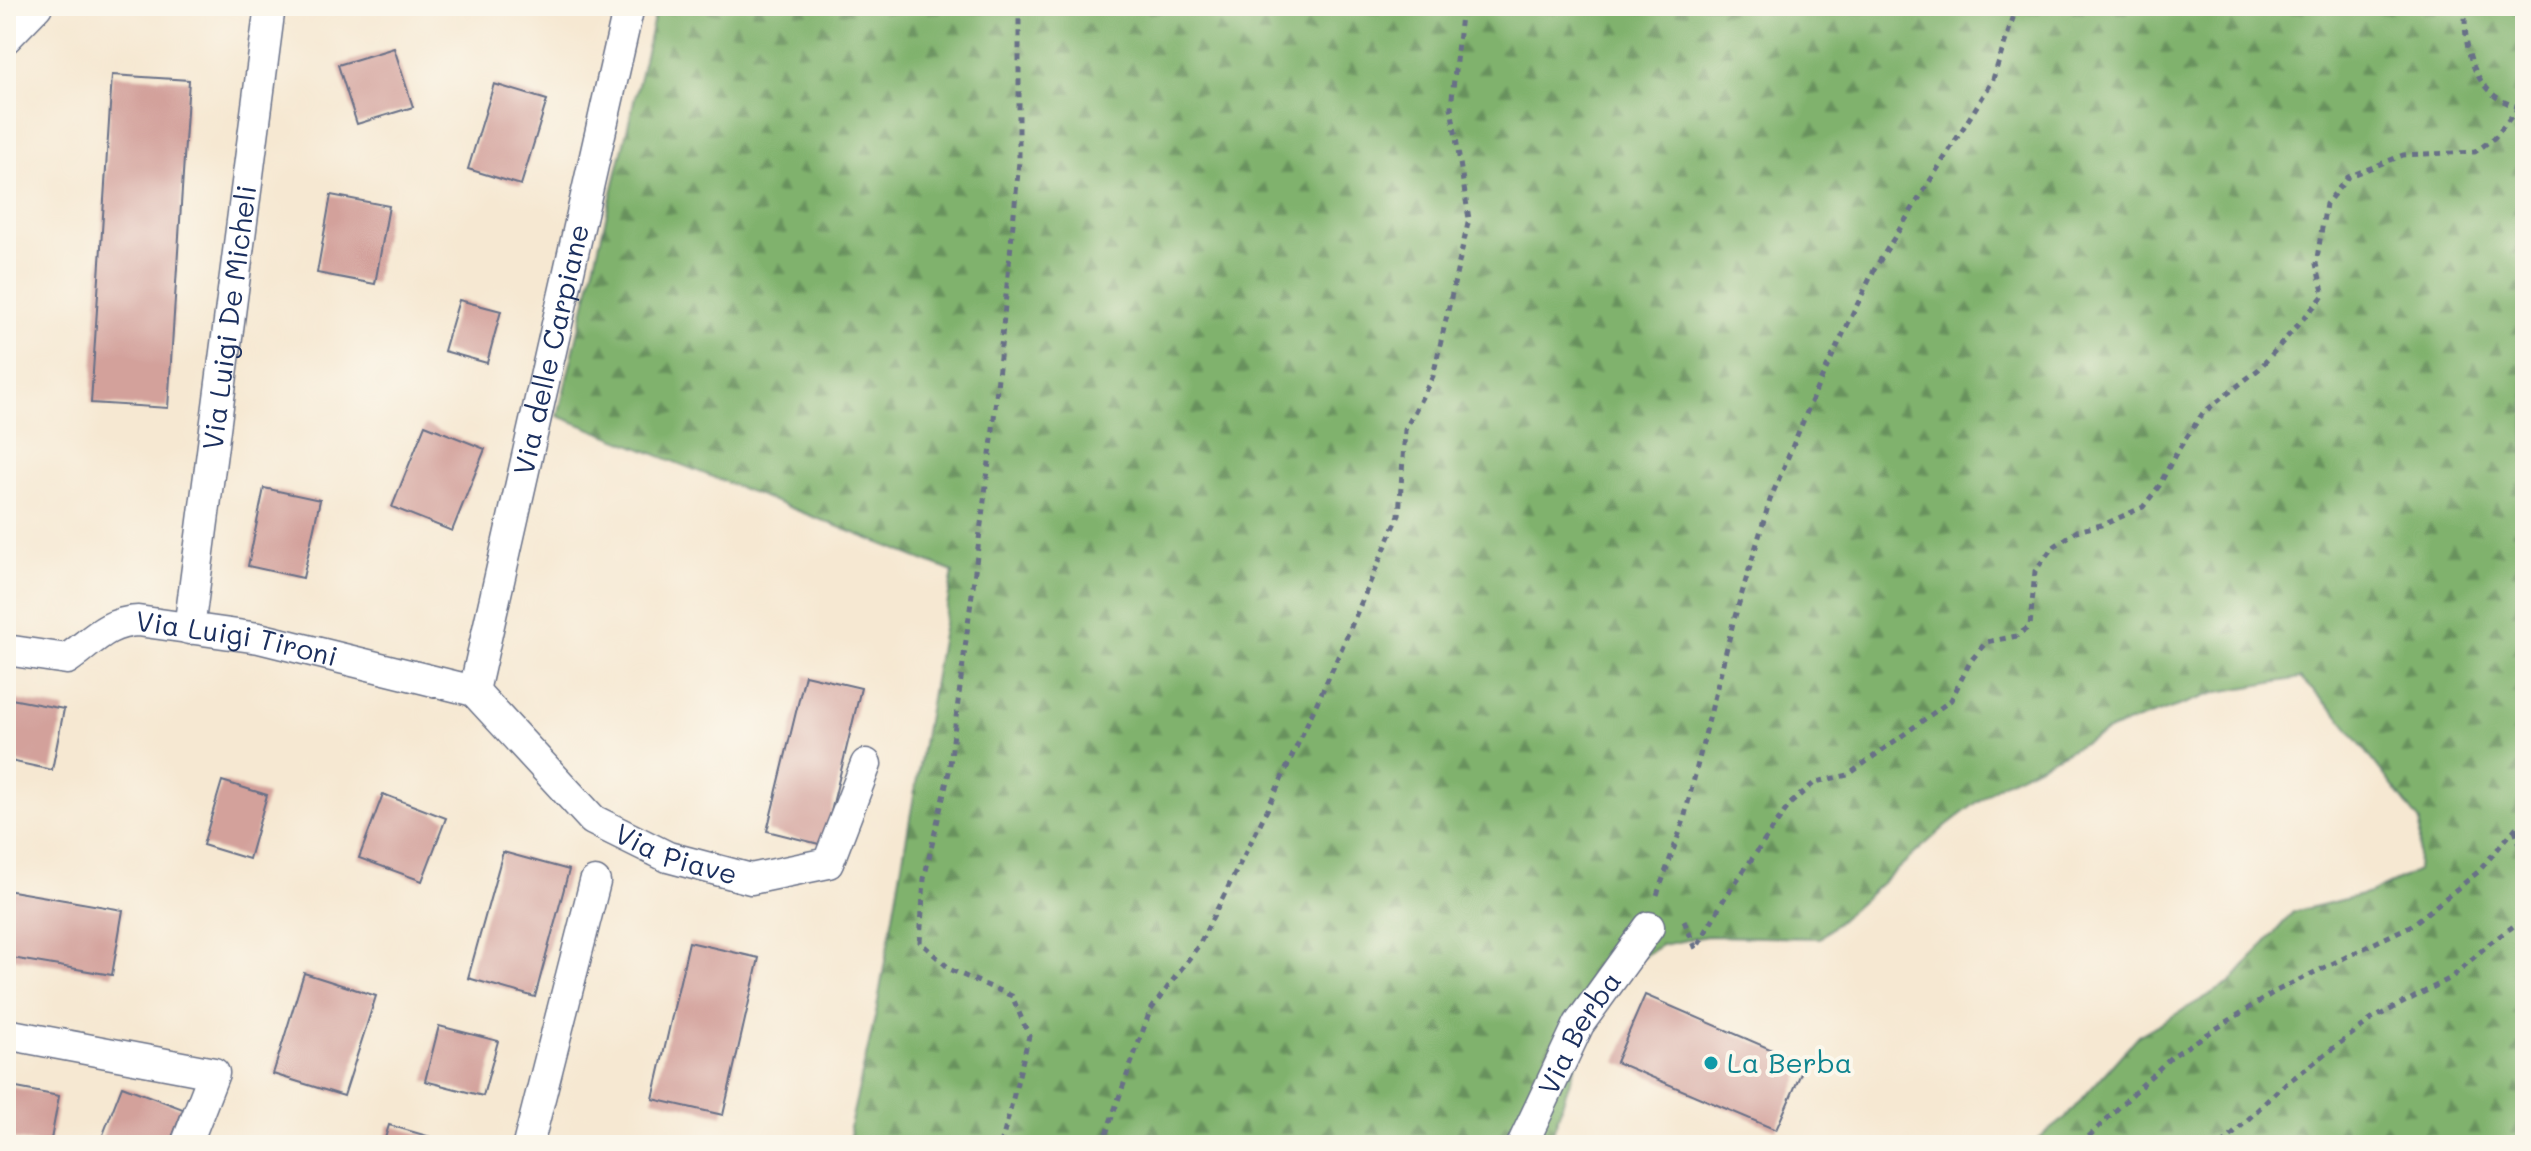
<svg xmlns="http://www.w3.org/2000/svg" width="2531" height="1151" font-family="Mali,sans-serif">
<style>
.forest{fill:url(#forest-firs);stroke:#4e7066;stroke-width:2}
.building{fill:#d3a19b}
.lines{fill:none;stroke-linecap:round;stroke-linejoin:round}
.minor-casing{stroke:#687087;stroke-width:33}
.path{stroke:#687087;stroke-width:5;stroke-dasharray:6 6;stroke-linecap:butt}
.minor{stroke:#fff;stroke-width:30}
.culture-dot{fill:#0f9aa8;stroke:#fbf7ec;stroke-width:3}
.labels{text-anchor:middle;stroke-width:8;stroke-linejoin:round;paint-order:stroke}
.street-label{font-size:28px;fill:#1b2f5e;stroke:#fbf7ec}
.culture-label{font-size:28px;fill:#0d838f;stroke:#fbf7ec;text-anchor:start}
</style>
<defs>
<pattern id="forest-firs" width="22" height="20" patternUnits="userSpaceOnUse" patternTransform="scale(2)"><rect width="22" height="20" fill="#80b26d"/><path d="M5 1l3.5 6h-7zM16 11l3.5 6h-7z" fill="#68915d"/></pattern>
</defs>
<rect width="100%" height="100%" fill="#fbf7ec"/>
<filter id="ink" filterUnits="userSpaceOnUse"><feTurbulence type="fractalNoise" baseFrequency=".0125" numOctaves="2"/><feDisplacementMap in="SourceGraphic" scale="16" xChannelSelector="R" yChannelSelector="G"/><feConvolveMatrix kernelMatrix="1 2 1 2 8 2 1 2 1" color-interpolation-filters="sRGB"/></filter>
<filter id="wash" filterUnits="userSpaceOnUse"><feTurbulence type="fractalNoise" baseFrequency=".006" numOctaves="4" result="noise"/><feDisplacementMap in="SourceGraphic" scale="32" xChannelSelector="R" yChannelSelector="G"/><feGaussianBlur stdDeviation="1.8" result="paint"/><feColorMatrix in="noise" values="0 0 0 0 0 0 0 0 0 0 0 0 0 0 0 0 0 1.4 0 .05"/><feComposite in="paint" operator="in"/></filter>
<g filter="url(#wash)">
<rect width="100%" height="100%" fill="#f6e8d2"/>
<path class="forest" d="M657 6H2525V1145H2030L2066 1117 2138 1036 2230 983 2293 912 2370 893 2417 871 2420 822 2338 715 2300 678 2218 692 2112 729 2001 784 1947 825 1820 938 1707 936 1662 945 1610 976 1567 1089 1549 1145H852L850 1126 876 1013 953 572 558 416Z"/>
<g id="blocks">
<g class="building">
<path d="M394 48 413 107 357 124 338 65Z"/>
<path d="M112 75 189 80 168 408 91 403Z"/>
<path d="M494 84 547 100 521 185 468 169Z"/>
<path d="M331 195 389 206 375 284 317 273Z"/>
<path d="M459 300 501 311 487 363 444 351Z"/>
<path d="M425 425 485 449 452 531 392 507Z"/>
<path d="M264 488 320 500 303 578 248 566Z"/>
<path d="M805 675 861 688 823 845 767 831Z"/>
<path d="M6 698 64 709 52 770 6 760Z"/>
<path d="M222 781 267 795 249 859 203 845Z"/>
<path d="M383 794 446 818 422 881 359 858Z"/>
<path d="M503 852 569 870 535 997 468 978Z"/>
<path d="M6 890 123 910 112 975 6 957Z"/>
<path d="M689 942 759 958 723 1115 653 1099Z"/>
<path d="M304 973 376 996 344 1096 273 1074Z"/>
<path d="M1645 995 1805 1064 1776 1130 1616 1062Z"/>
<path d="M439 1026 498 1041 483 1096 425 1081Z"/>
<path d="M6 1086 59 1096 50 1145 6 1138Z"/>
<path d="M122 1086 183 1109 169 1145H99Z"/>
<path d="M389 1125 455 1144V1145H383Z"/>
</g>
</g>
</g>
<g filter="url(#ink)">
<use href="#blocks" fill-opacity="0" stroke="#687087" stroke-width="2"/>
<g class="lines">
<defs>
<g id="minor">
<path d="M6 38 37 6"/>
<path id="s1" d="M189 629 270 6"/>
<path id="s2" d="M6 650 67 659C92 642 106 622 138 621L259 638 474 691"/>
<path id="s3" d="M474 691 629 6"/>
<path id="s4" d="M474 691 593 820 668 857 751 879 828 863 866 764"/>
<path d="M6 1034 214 1073 186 1145"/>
<path d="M528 1145 595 882"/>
<path id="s5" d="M1522 1145 1579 1024 1649 927"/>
</g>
</defs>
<use href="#minor" class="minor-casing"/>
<g class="path">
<path d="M2466 6C2461 46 2476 104 2525 107"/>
<path d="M2515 829 2525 860"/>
<path d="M1657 895 1683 823 1733 623 1770 500 1817 388 1874 270 1992 82 2017 6"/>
<path d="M1684 921 1696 949 1724 899 1790 804 1815 782 1848 775 1951 700 1970 662 1986 642 2017 636 2030 626 2035 571 2052 548 2077 531 2105 524 2143 507 2159 486 2176 453 2203 413 2259 369 2324 295 2316 264 2326 204 2348 177 2403 155 2475 152 2494 138 2519 107"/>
<path d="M1001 1145 1029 1036 1012 996 951 970 920 942 924 879 949 772 992 439 1019 162V6"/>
<path d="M1102 1145 1150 1011 1199 945 1268 808 1334 666 1399 515 1405 430 1433 376 1469 219 1451 107 1462 6"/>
<path d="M2080 1145 2171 1057 2276 991 2412 925 2478 872 2525 817"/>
<path d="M2222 1145 2279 1089 2372 1019 2451 978 2490 943 2525 918"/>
</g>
<use href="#minor" class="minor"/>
</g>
</g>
<circle class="culture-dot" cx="1711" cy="1063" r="8"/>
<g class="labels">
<g class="street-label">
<text dy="10" stroke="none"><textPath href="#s1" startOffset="314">Via Luigi De Micheli</textPath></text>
<text dy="10" stroke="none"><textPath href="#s3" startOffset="350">Via delle Carpiane</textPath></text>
<text dy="10" stroke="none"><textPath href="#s2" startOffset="244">Via Luigi Tironi</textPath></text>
<text dy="10" stroke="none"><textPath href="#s4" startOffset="266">Via Piave</textPath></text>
<text dy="10" stroke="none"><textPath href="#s5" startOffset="126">Via Berba</textPath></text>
</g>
<g class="culture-label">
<text x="1727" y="1073">La Berba</text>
</g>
</g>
<rect width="2531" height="1151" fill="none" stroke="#fbf7ec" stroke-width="32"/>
</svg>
